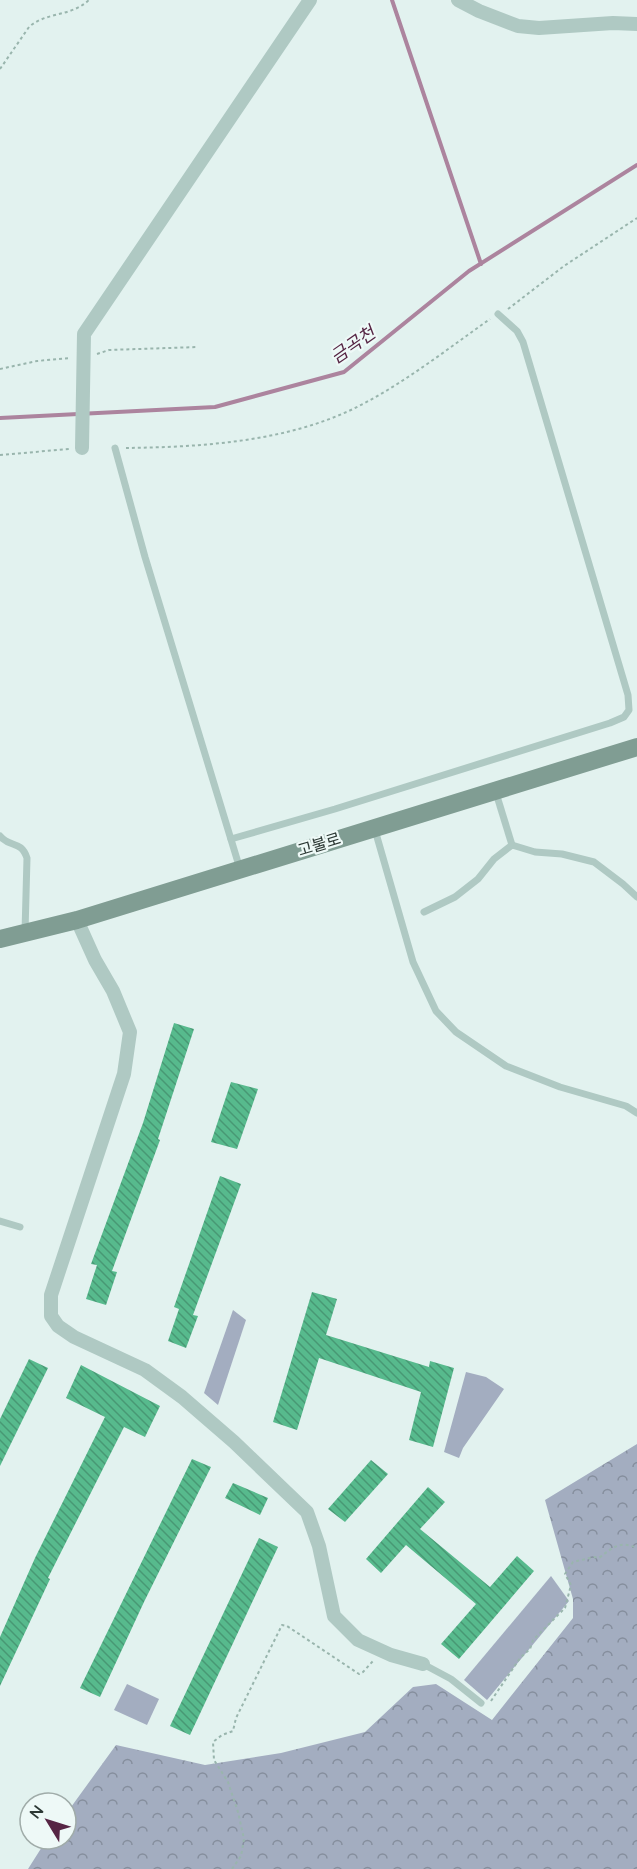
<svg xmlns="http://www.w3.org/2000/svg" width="637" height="1869" font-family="Quicksand,'Noto Sans KR',sans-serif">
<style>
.green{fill:#a3adc0}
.forest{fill:url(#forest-crowns)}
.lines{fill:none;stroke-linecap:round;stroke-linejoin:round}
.stream{stroke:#ac849e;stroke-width:4}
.building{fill:url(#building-back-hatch)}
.path{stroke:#99b5ad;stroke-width:2;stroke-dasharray:3 3;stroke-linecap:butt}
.lane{stroke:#afc9c3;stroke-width:7}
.street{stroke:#afc9c3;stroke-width:14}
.secondary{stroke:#809d93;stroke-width:18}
.labels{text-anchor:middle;stroke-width:4.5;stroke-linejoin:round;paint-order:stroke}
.street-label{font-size:16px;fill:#2c3834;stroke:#eef9f7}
.water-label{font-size:18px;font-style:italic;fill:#562544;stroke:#eef9f7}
</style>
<defs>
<pattern id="forest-crowns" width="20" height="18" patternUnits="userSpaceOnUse" patternTransform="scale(1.5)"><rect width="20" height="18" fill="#a3adc0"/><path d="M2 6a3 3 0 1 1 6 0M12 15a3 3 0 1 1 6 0" fill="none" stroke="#858e9d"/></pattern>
<pattern id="building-back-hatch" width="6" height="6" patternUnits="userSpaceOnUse" patternTransform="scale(1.5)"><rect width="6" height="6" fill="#57ba8d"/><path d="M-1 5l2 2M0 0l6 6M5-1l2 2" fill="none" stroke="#489874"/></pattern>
</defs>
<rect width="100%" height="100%" fill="#e2f2ef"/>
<g class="green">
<path d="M233 1310 246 1320 218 1405 204 1393Z"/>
<path d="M466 1372 486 1377 504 1389 463 1448 459 1458 444 1452Z"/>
<path d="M551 1576 569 1601 487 1700 464 1680Z"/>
<path d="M127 1684 159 1699 147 1725 114 1710Z"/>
</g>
<path class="forest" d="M637 1444V1869H28L47 1839H66V1814L116 1745 205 1765 281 1753 365 1732 413 1687 436 1684 492 1720 573 1618V1599L545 1500Z"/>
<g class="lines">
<g class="stream">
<path d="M392 0 481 264"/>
<path d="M0 418 215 407 344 372 469 271 637 165"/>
</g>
</g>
<g class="building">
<path d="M174 1023 194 1029 158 1139 160 1140 112 1271 117 1272 106 1305 86 1299 97 1265 91 1264 143 1123Z"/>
<path d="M231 1082 258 1089 237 1149 211 1142Z"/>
<path d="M220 1176 241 1184 193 1315 198 1316 186 1348 168 1341 179 1309 174 1307Z"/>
<path d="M312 1292 337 1299 326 1335 429 1367 430 1361 454 1368 433 1447 409 1440 421 1392 319 1358 297 1430 273 1422Z"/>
<path d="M29 1359 48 1368 0 1466V1419Z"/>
<path d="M81 1365 160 1406 145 1437 124 1427 48 1578 50 1579 0 1686V1637L35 1558 105 1417 66 1398Z"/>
<path d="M192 1459 211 1467 144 1602 100 1697 80 1688Z"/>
<path d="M371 1460 388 1474 345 1522 328 1509Z"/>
<path d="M233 1483 268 1498 260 1515 225 1498Z"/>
<path d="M428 1487 445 1502 420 1529 490 1587 517 1556 534 1571 459 1659 441 1644 476 1604 406 1545 381 1573 366 1559Z"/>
<path d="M259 1538 278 1547 190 1735 170 1726Z"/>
</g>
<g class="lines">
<g class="path">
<path d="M0 69 29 27C45 12 71 17 89 0"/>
<path d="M508 309 564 266 637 218"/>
<path d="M97 354 109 350 198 347"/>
<path d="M0 369 37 361 70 358"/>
<path d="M126 448C201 447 284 442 353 409 402 385 446 350 490 319"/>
<path d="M0 455 69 449"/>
<path d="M491 1701 520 1658 530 1649 533 1640 565 1608 571 1585 565 1574 573 1562 594 1557 599 1558C612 1548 620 1540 637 1548"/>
<path d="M232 1869 241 1856 244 1839 238 1812 228 1782 214 1760 213 1742 222 1735 233 1731 236 1718 282 1625 287 1626 359 1674 363 1672 373 1661"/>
</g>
<g class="lane">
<path d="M115 448 145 557 240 869"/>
<path d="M496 793 512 845"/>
<path d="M375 830 413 962 436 1011 456 1032 506 1066 560 1087 626 1106 637 1113"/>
<path d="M0 836C10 848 21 840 27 858L25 932"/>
<path d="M231 839 335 809 610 723 624 717 629 710 628 695 523 342 517 331 498 314"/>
<path d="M424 912 455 897 478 879 494 859 512 845 535 852 562 854 594 862 623 884 637 897"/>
<path d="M0 1221 20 1227"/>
<path d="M423 1664 451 1679 481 1703"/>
</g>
<g class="street">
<path d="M458 0 479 11 518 26 539 28 613 23 637 24"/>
<path d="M82 448 84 334 310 0"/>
<path d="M77 920 95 960 113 991 130 1032 124 1074 51 1295V1316L58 1326 74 1337 145 1370 182 1397 234 1442 307 1512 319 1546 334 1616 358 1640 391 1655 423 1664"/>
</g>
<path class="secondary" d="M0 939 77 920 637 747"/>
</g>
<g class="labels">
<g class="street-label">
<text transform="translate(319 844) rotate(-17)" y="6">고불로</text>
</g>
<g class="water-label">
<text transform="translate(353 345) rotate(-35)" y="6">금곡천</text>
</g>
</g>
<g transform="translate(48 1821) rotate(308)"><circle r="28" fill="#eef9f7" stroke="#a0aca9" stroke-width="1.5"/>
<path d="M0-4.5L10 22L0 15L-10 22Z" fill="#562544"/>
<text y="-9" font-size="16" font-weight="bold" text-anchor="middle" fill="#2c3834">N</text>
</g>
</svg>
